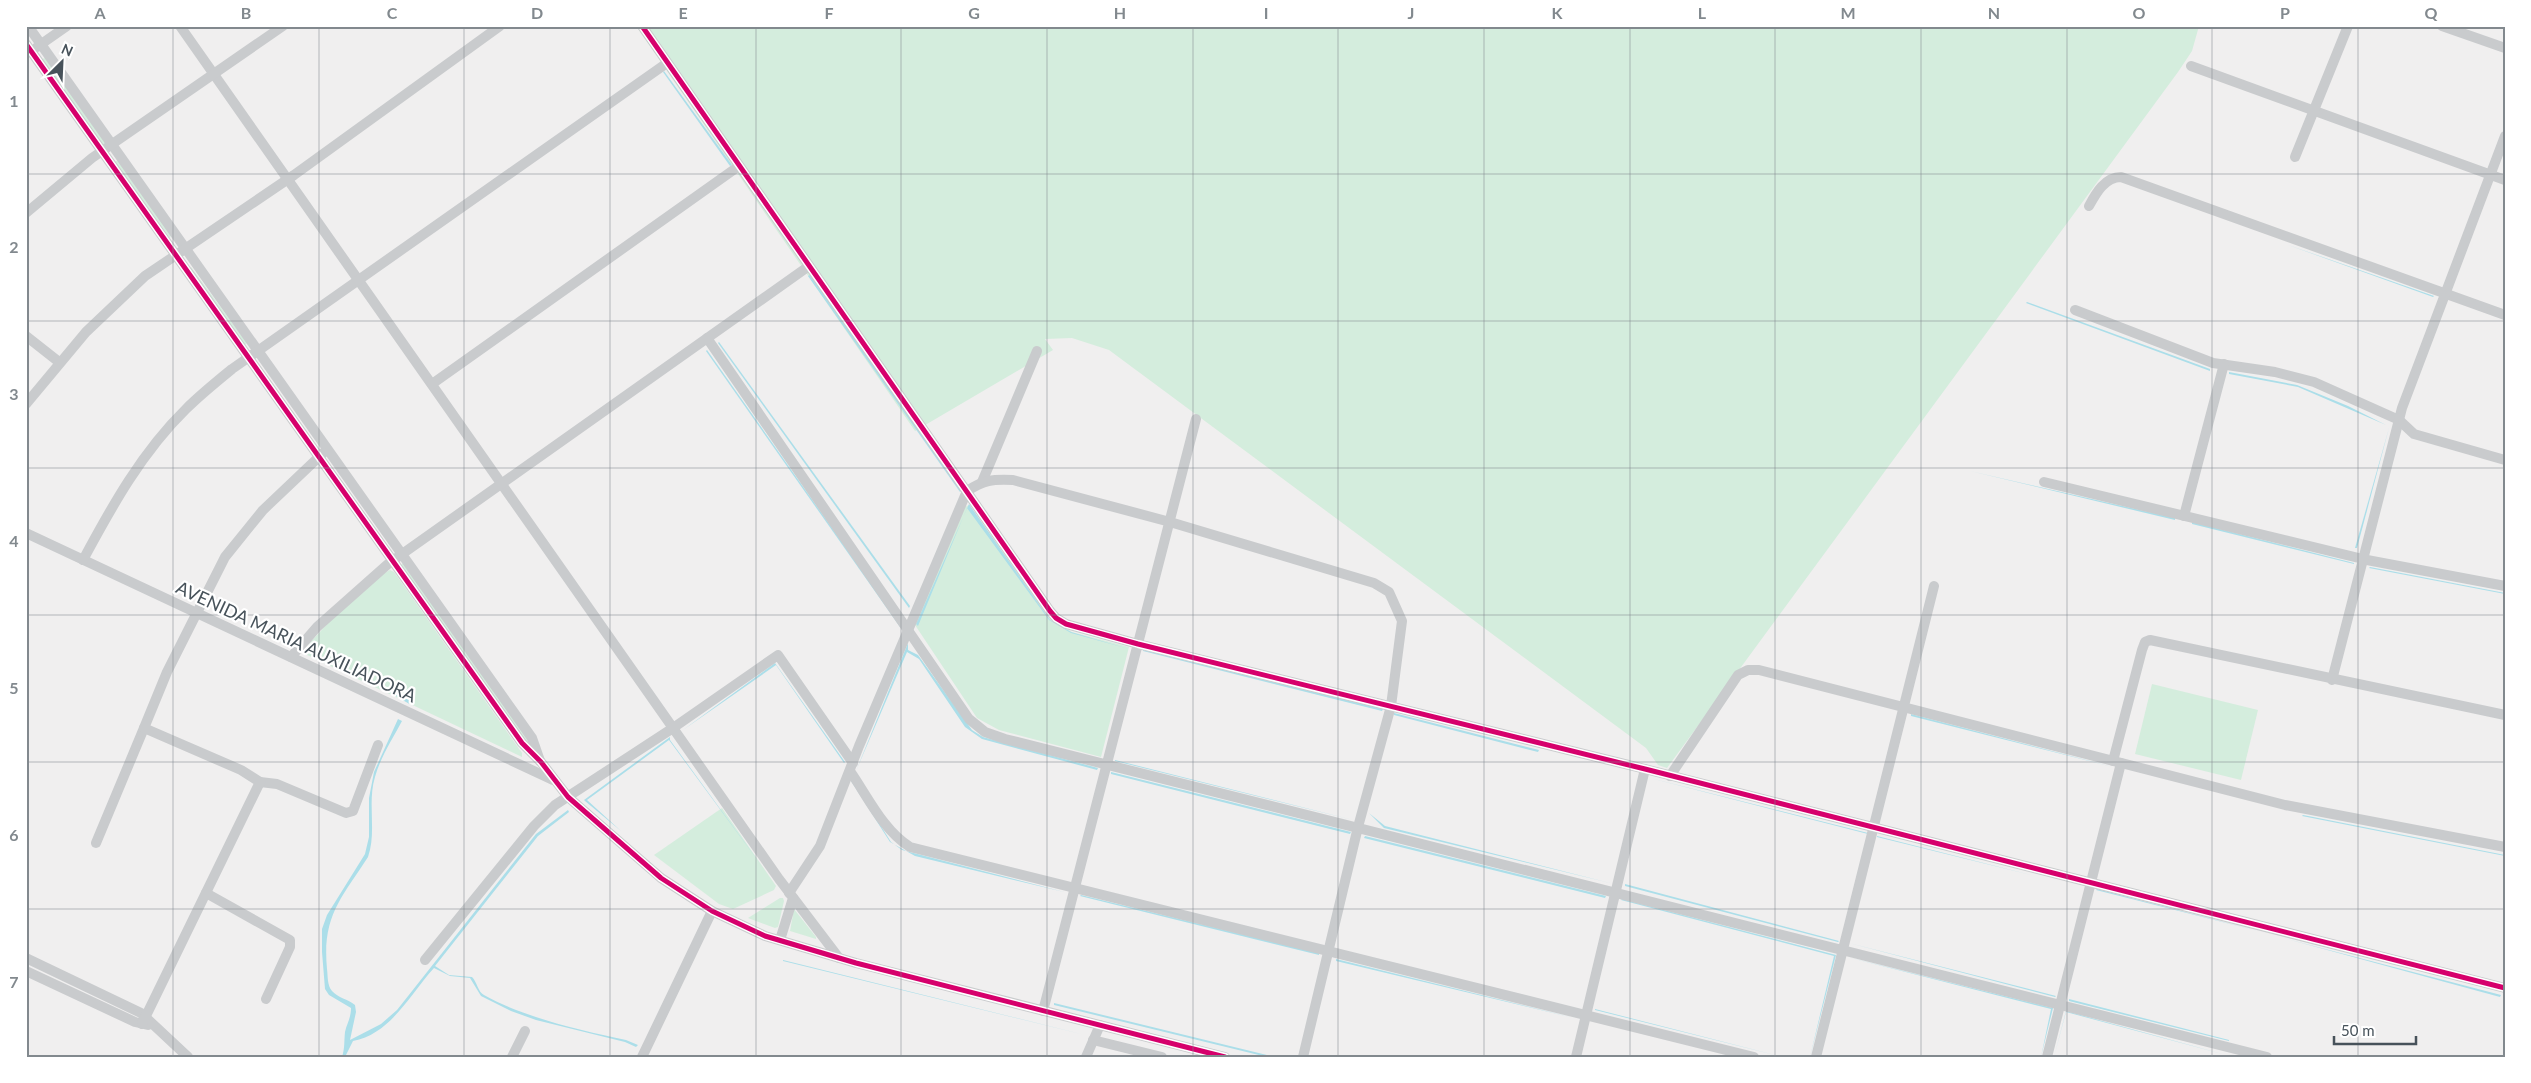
<svg xmlns="http://www.w3.org/2000/svg" width="2531" height="1083" font-family="Lato,sans-serif">
<style>
.green{fill:#d4eddd}
.water{fill:#abdee9}
.lines{fill:none;stroke-linecap:round;stroke-linejoin:round}
.stream{stroke:#abdee9;stroke-width:3}
.minor{stroke:#c9cbcd;stroke-width:10}
.cycleway-casing{stroke:#fff;stroke-width:8}
.cycleway{stroke:#d6006c;stroke-width:5}
.grid{fill:none;stroke:#82898e;stroke-width:1;stroke-opacity:0.55}
.labels{text-anchor:middle;stroke-width:4.5;stroke-linejoin:round;paint-order:stroke}
.street-label{font-size:18px;fill:#47525a;stroke:#fff}
.neatline{fill:none;stroke:#82898e;stroke-width:2}
.grid-label{font-size:16px;text-anchor:middle;font-weight:bold;fill:#82898e}
</style>
<rect width="100%" height="100%" fill="#f0efef"/>
<g class="green">
<path d="M636 26H2199L2192 51 2178 72 1667 768 1658 765 1646 748 1109 350 1072 338 1045 339 1053 350 915 431Z"/>
<path d="M45 58 105 142V144L102 145 42 59Z"/>
<path d="M118 160 171 235 170 238 115 162Z"/>
<path d="M191 267 247 343 245 345 191 270Z"/>
<path d="M969 505 1051 619 1072 632 1129 647 1101 757 999 730 977 718 915 625 965 507Z"/>
<path d="M403 563 533 745 531 748 401 565Z"/>
<path d="M390 570 394 572 522 753V757L303 653C310 638 374 577 390 570Z"/>
<path d="M2152 684 2258 710 2241 780 2135 754Z"/>
<path d="M722 808 776 886 774 890 733 909 719 904 654 855Z"/>
<path d="M780 898H783L784 901 778 927 775 928 748 918Z"/>
<path d="M794 909 816 937V939L790 931Z"/>
</g>
<g class="water">
<path d="M664 71 732 165 730 166 663 72Z"/>
<path d="M2274 240 2434 296 2433 297Z"/>
<path d="M810 275 961 491 960 492 808 276Z"/>
<path d="M2027 302 2210 369V371L2026 303Z"/>
<path d="M719 342 910 606 909 608 718 343Z"/>
<path d="M707 350 901 626 900 627 706 351Z"/>
<path d="M2229 372 2297 385 2348 406 2386 425 2298 387 2229 374Z"/>
<path d="M2389 428 2357 548H2355Z"/>
<path d="M1970 471 2175 518V520Z"/>
<path d="M969 504 1050 620 1071 632 1129 649 1071 633 1049 620 967 508 918 626 916 624Z"/>
<path d="M2192 522 2354 563V564L2192 524Z"/>
<path d="M2370 567 2505 593V594L2369 568Z"/>
<path d="M908 643V650L918 655 972 730 983 737 1098 768 1097 770 982 739 965 727 919 659 907 652 856 771Z"/>
<path d="M1143 650 1383 709 1382 711 1143 651Z"/>
<path d="M775 663 845 762 844 763 776 665 683 730Z"/>
<path d="M1394 713 1539 750 1538 752 1394 715Z"/>
<path d="M1911 714 2113 767 1911 716Z"/>
<path d="M398 719 402 721C393 738 380 758 375 777 367 803 377 831 368 857 341 899 322 916 327 969 328 977 327 985 332 991 338 998 348 999 355 1005L356 1012 350 1040 381 1024 397 1010 536 834 568 810 569 812 538 836 435 966 449 975 472 977C477 982 478 992 484 995 522 1017 583 1031 626 1040L638 1045 636 1047 625 1042 536 1020 511 1011 481 996 470 978 450 976 434 968C410 994 391 1034 353 1041L345 1057H342C345 1048 344 1041 345 1032 347 1023 351 1018 351 1008L329 995 325 989 322 952V929L327 915 365 854 369 837V798L374 772Z"/>
<path d="M670 737V740L775 884 669 740 587 800 621 831 585 801 584 800Z"/>
<path d="M1115 760 1353 820 1115 761Z"/>
<path d="M1111 772 1351 832 1350 834 1111 774Z"/>
<path d="M1650 778 1868 833V834Z"/>
<path d="M852 780 891 842 902 850 1064 892 915 856 890 842 851 781Z"/>
<path d="M1369 813 1385 826 1610 883 1384 828Z"/>
<path d="M2303 815 2505 855V856L2302 816Z"/>
<path d="M1365 836 1606 896 1605 898 1364 838Z"/>
<path d="M1877 836 2083 888 1877 837Z"/>
<path d="M1625 884 1839 941 1838 942 1625 886Z"/>
<path d="M2097 889 2258 931 2096 890Z"/>
<path d="M1081 895 1319 953V955L1080 896Z"/>
<path d="M1622 899 1836 955 1810 1057 1834 956 1621 900Z"/>
<path d="M2272 935 2501 995 2500 997Z"/>
<path d="M1849 943 2056 996 2055 997Z"/>
<path d="M1847 957 2053 1008 2041 1057 2051 1009Z"/>
<path d="M1336 959 1574 1018 1336 961Z"/>
<path d="M783 960 1085 1035 783 961Z"/>
<path d="M2069 999 2229 1040V1041L2069 1001Z"/>
<path d="M1054 1003 1275 1057H1267L1054 1005Z"/>
<path d="M1595 1009 1783 1057 1595 1010Z"/>
<path d="M2066 1011 2226 1055 2066 1012 2054 1057Z"/>
</g>
<g class="lines">
<path class="stream" d="M391 691 409 702"/>
<g class="minor">
<path d="M28 26 532 738 540 761"/>
<path d="M180 26 779 879 839 958"/>
<path d="M642 26 1050 611 1056 618 1066 624 1138 644 1645 769 2505 988"/>
<path d="M2442 26 2505 48"/>
<path d="M26 44 522 743 541 762 568 797 661 878 712 911 765 936 856 963 1225 1057"/>
<path d="M37 47 67 26"/>
<path d="M2191 66 2505 180"/>
<path d="M2295 157 2348 26"/>
<path d="M2089 206C2096 193 2105 177 2121 177L2505 315"/>
<path d="M26 213 92 158 283 26"/>
<path d="M2075 310 2213 363 2275 372 2314 382 2399 420 2414 434 2505 460"/>
<path d="M26 336 59 362"/>
<path d="M707 338 969 719 985 732 1005 739 2267 1057"/>
<path d="M432 384 739 166"/>
<path d="M26 404 86 332 145 276 294 175 500 26"/>
<path d="M982 482 1037 351"/>
<path d="M2044 482 2367 560 2505 586"/>
<path d="M2184 516 2224 364"/>
<path d="M26 533 553 780"/>
<path d="M83 560C112 506 142 452 186 409 200 395 216 382 232 369L667 63"/>
<path d="M291 657 317 627 388 564 809 266"/>
<path d="M2332 680 2402 408 2505 136"/>
<path d="M2113 761 2142 650 2145 642 2150 640 2505 715"/>
<path d="M850 771C868 797 883 830 910 847L1754 1057"/>
<path d="M1670 776 1738 675 1748 670H1759L2285 805 2505 847"/>
<path d="M260 782 277 784 346 813 353 811 378 745"/>
<path d="M96 843 144 728"/>
<path d="M206 893 290 940V947L266 999"/>
<path d="M789 893 820 846 859 746 967 491C984 480 992 479 1013 480L1170 522 1374 583 1389 592 1402 621 1391 706 1358 827 1303 1057"/>
<path d="M780 940 793 898"/>
<path d="M26 958 141 1013 188 1057"/>
<path d="M425 960 534 826 555 805 673 728 778 655 853 763"/>
<path d="M26 971 135 1022 148 1025"/>
<path d="M1043 1011 1196 419"/>
<path d="M142 1024 260 782 241 770 144 728 167 672 225 557 263 510 323 453"/>
<path d="M1093 1040 1162 1057"/>
<path d="M512 1057 525 1031"/>
<path d="M642 1057 712 911"/>
<path d="M1086 1057 1100 1025"/>
<path d="M1576 1057 1645 769"/>
<path d="M1816 1057 1934 586"/>
<path d="M2047 1057 2121 763"/>
</g>
<defs>
<g id="cycleway">
<path d="M642 26 1050 611 1056 618 1066 624 1138 644 1645 769 2505 988"/>
<path d="M26 44 522 743 541 762 568 797 661 878 712 911 765 936 856 963 1225 1057"/>
</g>
</defs>
<use href="#cycleway" class="cycleway-casing"/>
<use href="#cycleway" class="cycleway"/>
</g>
<path class="grid" d="M173 26V1057M319 26V1057M464 26V1057M610 26V1057M756 26V1057M901 26V1057M1047 26V1057M1193 26V1057M1338 26V1057M1484 26V1057M1630 26V1057M1775 26V1057M1921 26V1057M2067 26V1057M2212 26V1057M2358 26V1057M26 174H2505M26 321H2505M26 468H2505M26 615H2505M26 762H2505M26 909H2505"/>
<g class="labels">
<g class="street-label">
<text transform="translate(296 642) rotate(25)" y="6">AVENIDA MARIA AUXILIADORA</text>
</g>
</g>
<rect width="2531" height="1083" fill="none" stroke="#ffffff" stroke-width="55"/>
<g transform="translate(62 62) rotate(24)" stroke="#ffffff" stroke-width="4" paint-order="stroke">
<path d="M0-4L9 19L0 12L-9 19Z" fill="#47525a"/>
<text y="-8" font-size="14" font-weight="bold" text-anchor="middle" fill="#47525a">N</text>
</g>
<path d="M2334 1036v8h82v-8" fill="none" stroke="#47525a" stroke-width="2.5"/>
<text x="2341" y="1036" font-size="15" fill="#47525a" stroke="#ffffff" stroke-width="4" paint-order="stroke">50 m</text>
<rect x="28" y="28" width="2476" height="1028" class="neatline"/>
<g class="grid-label">
<text x="100" y="19">A</text>
<text x="246" y="19">B</text>
<text x="392" y="19">C</text>
<text x="537" y="19">D</text>
<text x="683" y="19">E</text>
<text x="829" y="19">F</text>
<text x="974" y="19">G</text>
<text x="1120" y="19">H</text>
<text x="1266" y="19">I</text>
<text x="1411" y="19">J</text>
<text x="1557" y="19">K</text>
<text x="1702" y="19">L</text>
<text x="1848" y="19">M</text>
<text x="1994" y="19">N</text>
<text x="2139" y="19">O</text>
<text x="2285" y="19">P</text>
<text x="2431" y="19">Q</text>
<text x="14" y="107">1</text>
<text x="14" y="253">2</text>
<text x="14" y="400">3</text>
<text x="14" y="547">4</text>
<text x="14" y="694">5</text>
<text x="14" y="841">6</text>
<text x="14" y="988">7</text>
</g>
</svg>
